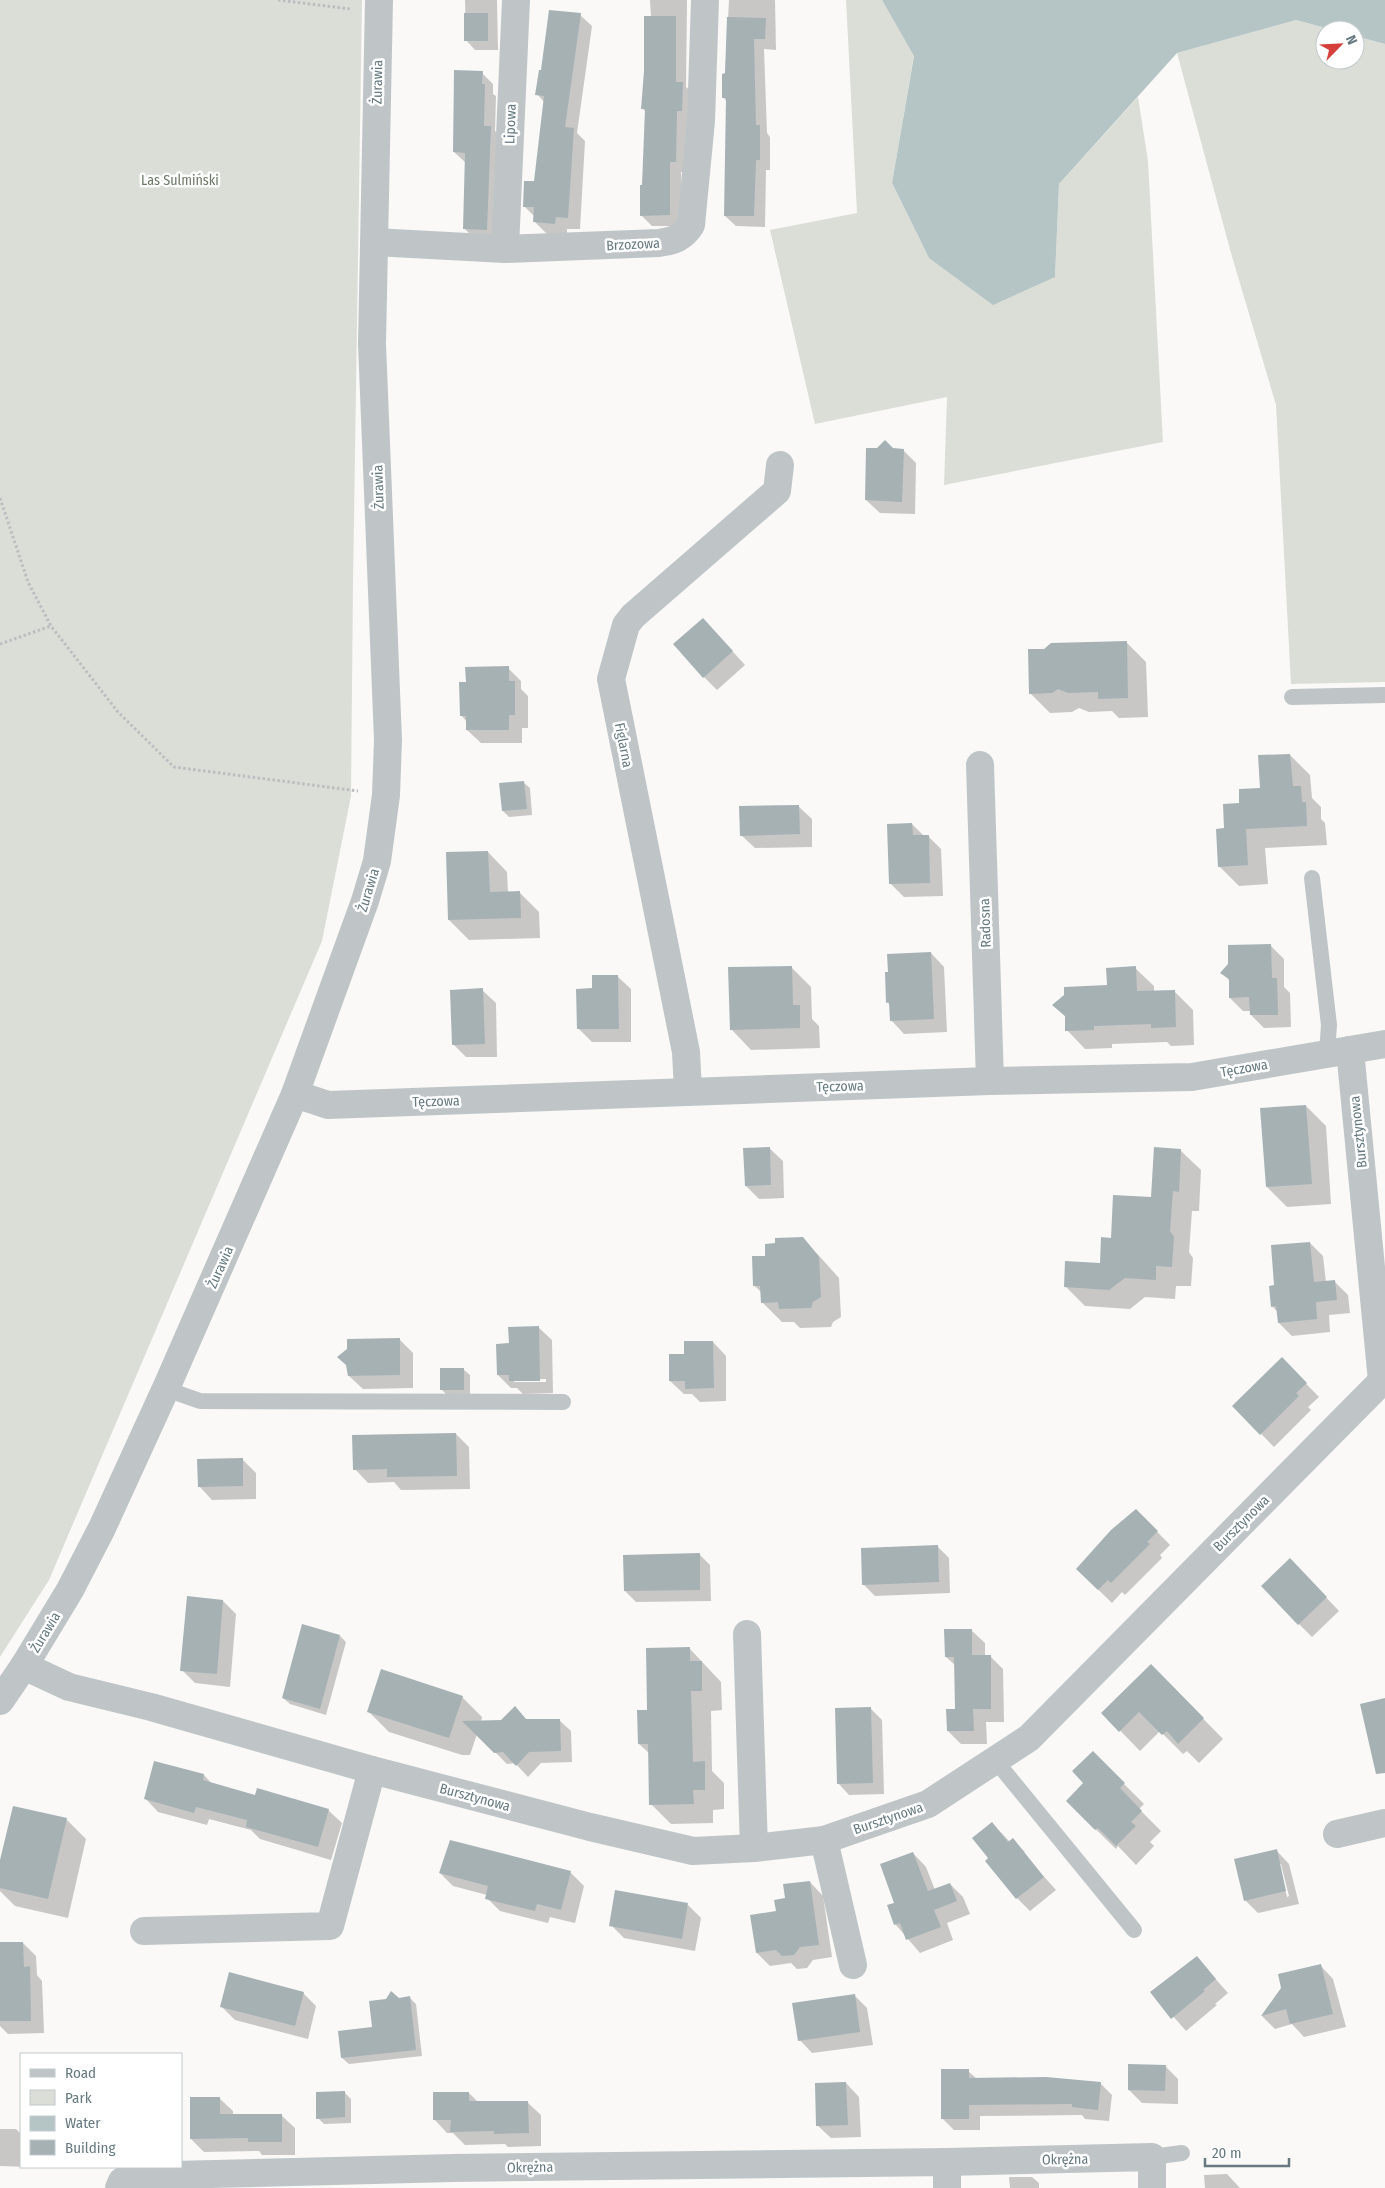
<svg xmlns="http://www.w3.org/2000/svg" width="1385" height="2188" font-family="'Fira Sans Condensed',sans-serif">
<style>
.green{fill:#dbded7}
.water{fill:#b5c5c5}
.shadow{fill:#0003;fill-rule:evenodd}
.building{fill:#a6b1b4}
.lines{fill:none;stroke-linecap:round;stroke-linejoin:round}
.path{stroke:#babec0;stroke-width:3;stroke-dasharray:2.5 2.5;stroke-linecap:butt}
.service{stroke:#bfc5c7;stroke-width:16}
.minor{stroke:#bfc5c7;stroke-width:28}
.labels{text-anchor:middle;stroke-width:5;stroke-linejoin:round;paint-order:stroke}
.street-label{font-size:14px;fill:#667a80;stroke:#fff}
.park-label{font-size:14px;fill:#6d7966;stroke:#fff}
</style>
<rect width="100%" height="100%" fill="#faf9f8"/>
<g class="green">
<path d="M0 0H362L353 583 351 796 322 941 49 1580 0 1657Z"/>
<path d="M846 0H882L914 55 892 183 929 258 1055 277 1059 184 1138 97 1148 161 1163 442 944 485 947 397 815 424 770 230 857 213Z"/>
<path d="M1296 20 1333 30H1325V60H1355V36L1385 44V682L1291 684 1276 405 1231 253 1177 53Z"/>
</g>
<path class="water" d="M882 0H1385V44L1355 36V30H1333L1296 20 1177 53 1059 184 1055 277 993 305 929 258 892 183 914 56Z"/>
<g class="shadow">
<path d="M465 0H497L498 50H475L466 40Z"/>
<path d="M650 0H687L686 87 694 94 686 172H681V226H652L641 215 646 112 643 109 651 17Z"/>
<path d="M729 0H775L776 50 764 49 767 133 770 137V170H766L765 227 736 226 725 216 727 102 724 98Z"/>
<path d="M580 15 592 26 577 133 585 141 580 229H567V235L547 234 535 222V217L524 206 535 182 545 103 537 94 543 72Z"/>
<path d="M482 73 493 84V94L496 96 495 131 502 138 498 240 475 239 464 228 466 163 454 152Z"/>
<path d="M903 450 916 463 915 514 880 513 866 500Z"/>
<path d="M703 619 745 665 717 690 704 677Z"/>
<path d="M1126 642 1146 662 1148 717 1119 718 1112 711 1089 712 1079 708 1072 712 1050 713 1030 693Z"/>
<path d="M508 668 521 681V689L528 696V728H522V743H481L467 730V722L461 715 467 683Z"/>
<path d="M1290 755 1310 775 1312 798 1321 807V819L1325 823 1327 845 1265 848 1268 884 1239 886 1219 866 1225 830 1241 804 1261 789Z"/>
<path d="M523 782 530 788 532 815 509 817 503 811Z"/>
<path d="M798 806 812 819V847L755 848 741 835Z"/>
<path d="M912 824 924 836H928L941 849 943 896 904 897 890 883Z"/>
<path d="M488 852 507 872 508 893 519 892 539 912 540 938 469 940 449 920Z"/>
<path d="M1270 945 1284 959V987L1290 993 1291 1027 1264 1028 1251 1015V1011H1243L1230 998V981L1222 973Z"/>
<path d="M931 953 944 967 947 1032 904 1034 891 1020V1006L887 1002Z"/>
<path d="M791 967 811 987 812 1019 819 1026 820 1048 751 1050 732 1030Z"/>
<path d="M1135 968 1154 986V992L1174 991 1193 1010 1194 1045 1171 1046 1167 1042 1112 1044V1048L1085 1049 1067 1030 1066 1017 1053 1005 1108 986Z"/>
<path d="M617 976 631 989V1042H592L579 1029 593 989Z"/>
<path d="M482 990 496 1003 497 1057H466L453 1044Z"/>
<path d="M1306 1106 1326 1126 1331 1204 1287 1207 1267 1187Z"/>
<path d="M769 1148 783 1161 784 1198 759 1199 746 1186Z"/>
<path d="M1155 1149 1181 1151 1201 1170 1199 1211H1192L1189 1252 1193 1258 1191 1286H1176L1175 1299 1145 1297 1130 1309 1085 1306 1065 1286 1101 1264 1112 1239 1152 1199Z"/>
<path d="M803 1238 839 1278 841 1317 833 1322 831 1327 800 1328 794 1322H782L762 1302V1293L754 1285 766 1257Z"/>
<path d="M1310 1243 1323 1256 1326 1282H1335L1348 1295 1350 1313 1329 1315 1330 1332 1292 1336 1279 1323 1278 1312 1272 1306 1276 1286Z"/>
<path d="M538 1327 552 1340 553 1393 523 1394 517 1388H511L498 1375 510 1345ZM546 1379V1382H515L512 1380Z"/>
<path d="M400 1340 413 1353V1388L363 1389 349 1376Z"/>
<path d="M713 1342 726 1356V1401L700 1402 692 1394H684L670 1381 686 1355Z"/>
<path d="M1282 1359 1319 1397 1308 1407 1311 1410 1274 1447 1234 1406Z"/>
<path d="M463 1369 470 1375V1395L448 1396 441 1389Z"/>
<path d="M456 1434 469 1447 470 1489 401 1490 394 1482 368 1483 355 1469Z"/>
<path d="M242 1459 256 1473V1499L212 1500 199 1486Z"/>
<path d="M1136 1510 1170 1545 1160 1555 1162 1558 1125 1595 1122 1592 1112 1603 1077 1569Z"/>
<path d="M938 1547 949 1558 950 1593 875 1596 863 1584Z"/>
<path d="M699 1554 710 1565 711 1601 636 1602 625 1591Z"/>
<path d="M1303 1573 1339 1611 1312 1637 1299 1624Z"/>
<path d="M223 1601 236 1614 230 1687 195 1683 182 1670Z"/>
<path d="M971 1630 985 1643V1656H990L1003 1669 1004 1722H986L987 1744H961L948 1731 957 1710 956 1666 946 1657Z"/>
<path d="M340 1636 346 1642 326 1715 290 1704 283 1698Z"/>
<path d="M689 1648 721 1682 722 1710 711 1711 712 1771 724 1783V1809L713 1810V1823L671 1824 651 1804 649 1753 639 1744 648 1711Z"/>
<path d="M1171 1686 1223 1739 1199 1763 1187 1751 1183 1754 1160 1731 1140 1751 1103 1713Z"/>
<path d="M462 1697 482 1717 481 1722 502 1721 515 1708 528 1721 559 1720 571 1731 572 1762 541 1763 528 1777 515 1763 507 1764 477 1734 470 1755H462L389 1732 369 1712Z"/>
<path d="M871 1709 882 1720 884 1794 849 1795 838 1783Z"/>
<path d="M1093 1753 1144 1804 1139 1809 1161 1831 1150 1842 1154 1846 1136 1865 1118 1846 1116 1849 1067 1801 1085 1783Z"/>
<path d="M204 1775 213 1785 255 1797 328 1810 342 1823 331 1860 260 1839 251 1830 209 1819 207 1825 158 1812 145 1798Z"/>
<path d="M66 1819 86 1839 68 1918 15 1906 0 1891V1866Z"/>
<path d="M992 1823 1010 1842 1012 1840 1025 1852H1022L1056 1890 1030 1911 1017 1898 990 1858Z"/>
<path d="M1276 1850 1289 1864 1299 1904 1258 1913 1245 1900ZM1279 1864H1281L1289 1896 1287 1897Z"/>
<path d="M913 1853 926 1867 935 1890 950 1884 963 1897 970 1914 947 1923 953 1940 920 1953 896 1925 889 1906 896 1904Z"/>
<path d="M512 1858 571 1873 584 1886 575 1923 550 1917 548 1923 500 1911 487 1898V1895L453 1886 440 1873Z"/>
<path d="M810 1882 823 1896 832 1957 813 1960 807 1968 797 1969 791 1963 770 1966 757 1953 777 1912 787 1899Z"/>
<path d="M688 1905 701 1918 695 1951 624 1938 611 1925Z"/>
<path d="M23 1943 36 1956 37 1975 42 1981 44 2033 8 2034 0 2026V1944Z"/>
<path d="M1197 1958 1228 1993 1215 2004 1217 2005 1186 2031 1152 1992Z"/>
<path d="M1320 1965 1333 1979 1346 2027 1304 2037 1292 2024 1275 2029 1262 2016 1283 1988Z"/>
<path d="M303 1993 316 2006 308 2039 235 2020 222 2007Z"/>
<path d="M854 1995 867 2008 873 2045 812 2053 799 2039Z"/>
<path d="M410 1998 416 2004 422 2056 349 2064 342 2058 373 2028 399 1999Z"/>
<path d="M1165 2066 1178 2079V2104L1142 2103 1129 2090Z"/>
<path d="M968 2071 977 2079 1100 2083 1112 2095 1109 2121 1085 2119 1082 2115 980 2116V2130H954L942 2118Z"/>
<path d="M846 2083 859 2097 861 2137 831 2138 817 2125Z"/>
<path d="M345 2093 351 2099V2123L324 2124 318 2118Z"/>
<path d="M469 2093 478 2102H527L541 2115V2146L508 2147 505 2144 465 2145 453 2133H447L434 2119Z"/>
<path d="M219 2098 233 2111V2115H281L295 2128V2155H262L259 2151 204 2152 191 2139Z"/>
<path d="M0 2129H16L21 2134V2167H29L0 2166Z"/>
<path d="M1227 2174 1240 2188H1205L1204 2175Z"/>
<path d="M1009 2177H1032L1039 2183V2188H1010Z"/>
</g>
<g class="building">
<path d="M549 10 581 13 565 127 574 128 568 218 556 217 555 224 533 222 534 207H523L524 181H534L544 96 535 95 539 70H541Z"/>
<rect x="464" y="13" width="24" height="28"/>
<path d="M644 16H676V82H683L682 111H677L676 162H670V215L640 216V185H642L645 109H641L644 71Z"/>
<path d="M727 17 766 18 765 39H754L756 125H760V160H756L754 216H724L726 98H722V74L725 73Z"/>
<path d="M454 70 483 71 482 84H485L484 126H491L487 230 463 229 465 153 453 152Z"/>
<path d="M885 440 893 448 904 449 902 502 865 500 866 448H877Z"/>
<path d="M703 618 733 651 703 678 673 644Z"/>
<path d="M1127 641 1128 698 1098 699V692L1068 693 1058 689 1052 693 1029 694 1028 649H1044L1051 643Z"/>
<path d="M509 666V681H515V715H509V730H466V716H460L459 682H466L465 667Z"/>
<path d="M1290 754 1293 786H1301L1302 802H1306L1307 826 1246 829 1248 865 1218 867 1216 829 1224 828 1223 804 1239 803V789L1260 788 1258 755Z"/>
<path d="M524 781 527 809 502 811 499 783Z"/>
<path d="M799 805 800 834 740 836 739 806Z"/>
<path d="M912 823 913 835H929L930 883 889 884 887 824Z"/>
<path d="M488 851 490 892 520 891 521 918 448 920 446 852Z"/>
<path d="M1271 944 1272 978H1277L1278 1015H1250L1249 997 1229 998V979L1220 973 1228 964V945Z"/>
<path d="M931 952 934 1019 890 1021 889 1002 886 1003 885 972H888L887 954Z"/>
<path d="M792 966 793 1005H800V1028L730 1030 728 967Z"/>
<path d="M1136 966 1137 991 1175 990 1176 1027 1151 1028V1024L1094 1026V1030L1065 1031V1016L1052 1005 1064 995V987L1107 985 1106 968Z"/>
<path d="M592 975H618L619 1029H577L576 989 592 988Z"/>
<path d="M483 988 485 1044 452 1045 450 990Z"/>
<path d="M1306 1105 1312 1184 1266 1187 1260 1108Z"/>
<path d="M770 1147 771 1185 745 1186 743 1148Z"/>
<path d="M1154 1147 1181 1149 1179 1192 1173 1191 1170 1231 1174 1237 1172 1267 1156 1266V1280L1125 1278 1109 1290 1064 1287 1065 1261 1100 1263 1101 1237 1111 1238 1113 1195 1151 1197Z"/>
<path d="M803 1237 819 1257 821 1297 813 1302 811 1308 779 1309 778 1302 761 1303 760 1286H753L752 1256H765V1244L775 1243V1238Z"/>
<path d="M1310 1242 1314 1282 1335 1280 1337 1300 1316 1302 1317 1319 1278 1323 1276 1306 1271 1307 1269 1286 1274 1285 1271 1245Z"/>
<path d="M539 1326 540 1381H509V1375H497L496 1344 509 1343 508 1327Z"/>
<path d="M400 1338V1375L348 1376 346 1365 337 1357 347 1349V1339Z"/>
<path d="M684 1341H713L714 1388 685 1389V1381H669V1354H684Z"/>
<path d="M1282 1357 1307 1383 1296 1393 1299 1396 1260 1435 1232 1406Z"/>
<rect x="440" y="1368" width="24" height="22"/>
<path d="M456 1433 457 1476 387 1477V1469L353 1470 352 1435Z"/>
<path d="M243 1458V1486L198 1487 197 1459Z"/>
<path d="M1136 1509 1158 1531 1147 1542 1150 1544 1111 1583 1108 1580 1098 1590 1076 1569 1111 1530Z"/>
<path d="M938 1545 939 1582 862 1585 861 1548Z"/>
<path d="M700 1553V1590L624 1591 623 1555Z"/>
<path d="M1290 1558 1327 1597 1298 1625 1261 1586Z"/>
<path d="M187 1596 223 1600 217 1674 180 1671Z"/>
<path d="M302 1624 340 1635 320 1709 282 1698Z"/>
<path d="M944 1629H972V1655H991V1709H973L974 1731H947L946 1709H955L954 1657H945Z"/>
<path d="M690 1647V1661H702V1691H691L693 1762 705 1761V1790H693L694 1804 649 1805 648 1744H638L637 1710H647L646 1648Z"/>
<path d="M1151 1664 1204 1718 1178 1744 1167 1731 1162 1735 1139 1712 1119 1732 1101 1713Z"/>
<path d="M381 1669 463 1696 449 1738 367 1712Z"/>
<path d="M1385 1698V1773L1376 1774 1360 1704Z"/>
<path d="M515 1706 526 1719H560L561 1751 529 1752 516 1766 503 1752 494 1753 462 1721 501 1720Z"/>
<path d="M871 1707 873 1783 837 1784 835 1708Z"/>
<path d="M1093 1751 1125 1783 1120 1788 1142 1811 1131 1822 1136 1826 1116 1846 1098 1828 1095 1830 1066 1801 1083 1783 1072 1771Z"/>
<path d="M154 1761 204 1774 203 1780 255 1795 257 1788 329 1809 318 1847 246 1827 247 1820 196 1807 194 1813 144 1799Z"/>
<path d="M13 1806 67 1818 48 1899 0 1888V1860Z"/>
<path d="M992 1822 1008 1842 1013 1838 1044 1877 1016 1899 985 1861 988 1858 972 1838Z"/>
<path d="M450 1840 571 1871 561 1910 537 1904 535 1911 485 1899 488 1886 439 1873Z"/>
<path d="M1277 1849 1286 1891 1244 1901 1234 1859Z"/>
<path d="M913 1852 928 1891 950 1883 957 1901 934 1910 941 1927 906 1940 900 1923 894 1925 887 1905 894 1903 880 1864Z"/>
<path d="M810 1881 819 1945 800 1947 794 1955 782 1956 776 1950 756 1953 750 1915 776 1911 774 1900 785 1898 783 1884Z"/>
<path d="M615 1890 688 1903 682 1939 609 1926Z"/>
<path d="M0 1942H23L24 1967 30 1966 31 2021H0Z"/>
<path d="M1197 1956 1216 1979 1203 1990 1205 1991 1171 2019 1150 1992Z"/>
<path d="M1321 1964 1333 2014 1290 2024 1286 2009 1261 2016 1281 1988 1278 1974Z"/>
<path d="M229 1972 304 1992 295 2026 220 2007Z"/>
<path d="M391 1991 399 1998 410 1996 416 2050 341 2058 338 2031 372 2027 369 2001 386 1999Z"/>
<path d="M855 1994 860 2032 798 2041 792 2003Z"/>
<path d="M1128 2064 1166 2065 1165 2091 1128 2090Z"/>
<path d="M941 2069H969V2078L1046 2077 1101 2082 1098 2110 1072 2107V2104L969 2105V2119H941Z"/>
<path d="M846 2082 848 2125 816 2126 815 2083Z"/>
<path d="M345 2091V2117L316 2119V2092Z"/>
<path d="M433 2092H469V2101H528L529 2133 494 2134V2131L450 2132 451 2120H433Z"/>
<path d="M190 2097H220V2114H282V2142H248V2138L190 2139Z"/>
</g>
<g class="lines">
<g class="path">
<path d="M278 0 351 9"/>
<path d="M0 498 28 582 51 626 118 712 174 767 358 791"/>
<path d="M0 644 51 626"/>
</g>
<g class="service">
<path d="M1292 697 1385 695"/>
<path d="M1312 878 1329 1025 1327 1053"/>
<path d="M167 1386 180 1394 200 1401 563 1402"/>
<path d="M995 1760 1134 1930"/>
<path d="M1152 2157 1182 2153"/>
</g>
<g class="minor">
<path d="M374 242 505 249 659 243C673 241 683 238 691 225L701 121 705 0"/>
<path d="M505 249 516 0"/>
<path d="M980 765 990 1081"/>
<path d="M688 1091 686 1052 611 679 626 625 633 616 777 491 780 465"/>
<path d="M295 1094 328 1105 990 1081 1192 1077 1385 1044"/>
<path d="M747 1634 754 1848"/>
<path d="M24 1666 69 1687 151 1707 372 1770 590 1827 693 1851 754 1848 824 1840 928 1804 1029 1738 1382 1381 1350 1050"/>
<path d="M0 1701 24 1666 70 1590 102 1528 167 1386 295 1094 365 901 377 861 386 795 388 740 372 344 379 0"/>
<path d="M1337 1834 1385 1823"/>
<path d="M824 1840 853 1965"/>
<path d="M144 1931 330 1926 372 1770"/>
<path d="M947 2162 1152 2157V2188"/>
<path d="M119 2188 122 2181 130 2176 453 2168 947 2162V2188"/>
</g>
</g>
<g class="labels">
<g class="street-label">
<text transform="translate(377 82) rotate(-89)" y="5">Żurawia</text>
<text transform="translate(510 124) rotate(-88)" y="5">Lipowa</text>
<text transform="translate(633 244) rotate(-3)" y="5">Brzozowa</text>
<text transform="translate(378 487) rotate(-92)" y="5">Żurawia</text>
<text transform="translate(624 745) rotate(79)" y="5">Figlarna</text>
<text transform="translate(368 890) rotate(-73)" y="5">Żurawia</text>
<text transform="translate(985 923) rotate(-92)" y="5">Radosna</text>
<text transform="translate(1244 1068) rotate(-10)" y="5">Tęczowa</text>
<text transform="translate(840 1086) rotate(-2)" y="5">Tęczowa</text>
<text transform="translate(436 1101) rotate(-2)" y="5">Tęczowa</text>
<text transform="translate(1358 1132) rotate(-96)" y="5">Bursztynowa</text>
<text transform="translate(220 1267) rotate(-66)" y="5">Żurawia</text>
<text transform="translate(1241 1523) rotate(-45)" y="5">Bursztynowa</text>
<text transform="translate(45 1632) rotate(-59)" y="5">Żurawia</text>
<text transform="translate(475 1797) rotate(15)" y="5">Bursztynowa</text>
<text transform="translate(888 1818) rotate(-19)" y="5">Bursztynowa</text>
<text transform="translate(1065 2159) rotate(-1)" y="5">Okrężna</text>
<text transform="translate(530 2167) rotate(-1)" y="5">Okrężna</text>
</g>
<g class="park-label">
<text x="180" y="185">Las Sulmiński</text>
</g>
</g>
<rect x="20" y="2053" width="162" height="115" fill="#ffffff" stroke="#c2cacc"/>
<rect x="30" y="2069" width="25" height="8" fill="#bfc5c7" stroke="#c2cacc"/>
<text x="65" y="2078" font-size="15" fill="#667a80">Road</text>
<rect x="30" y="2090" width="25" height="15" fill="#dbded7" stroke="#c2cacc"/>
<text x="65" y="2103" font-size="15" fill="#667a80">Park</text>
<rect x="30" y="2116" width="25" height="15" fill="#b5c5c5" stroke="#c2cacc"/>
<text x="65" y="2128" font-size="15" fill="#667a80">Water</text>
<rect x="30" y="2140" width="25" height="15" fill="#a6b1b4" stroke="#c2cacc"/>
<text x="65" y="2153" font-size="15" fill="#667a80">Building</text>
<g transform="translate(1340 45) rotate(66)"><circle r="24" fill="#ffffff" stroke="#c2cacc"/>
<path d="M0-4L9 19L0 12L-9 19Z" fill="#d5403c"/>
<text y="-8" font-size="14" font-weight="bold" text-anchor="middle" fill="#667a80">N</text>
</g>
<path d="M1205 2158v8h84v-8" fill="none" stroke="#667a80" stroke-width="2.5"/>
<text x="1212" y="2158" font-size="15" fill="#667a80" stroke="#ffffff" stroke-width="4" paint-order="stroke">20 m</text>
</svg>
